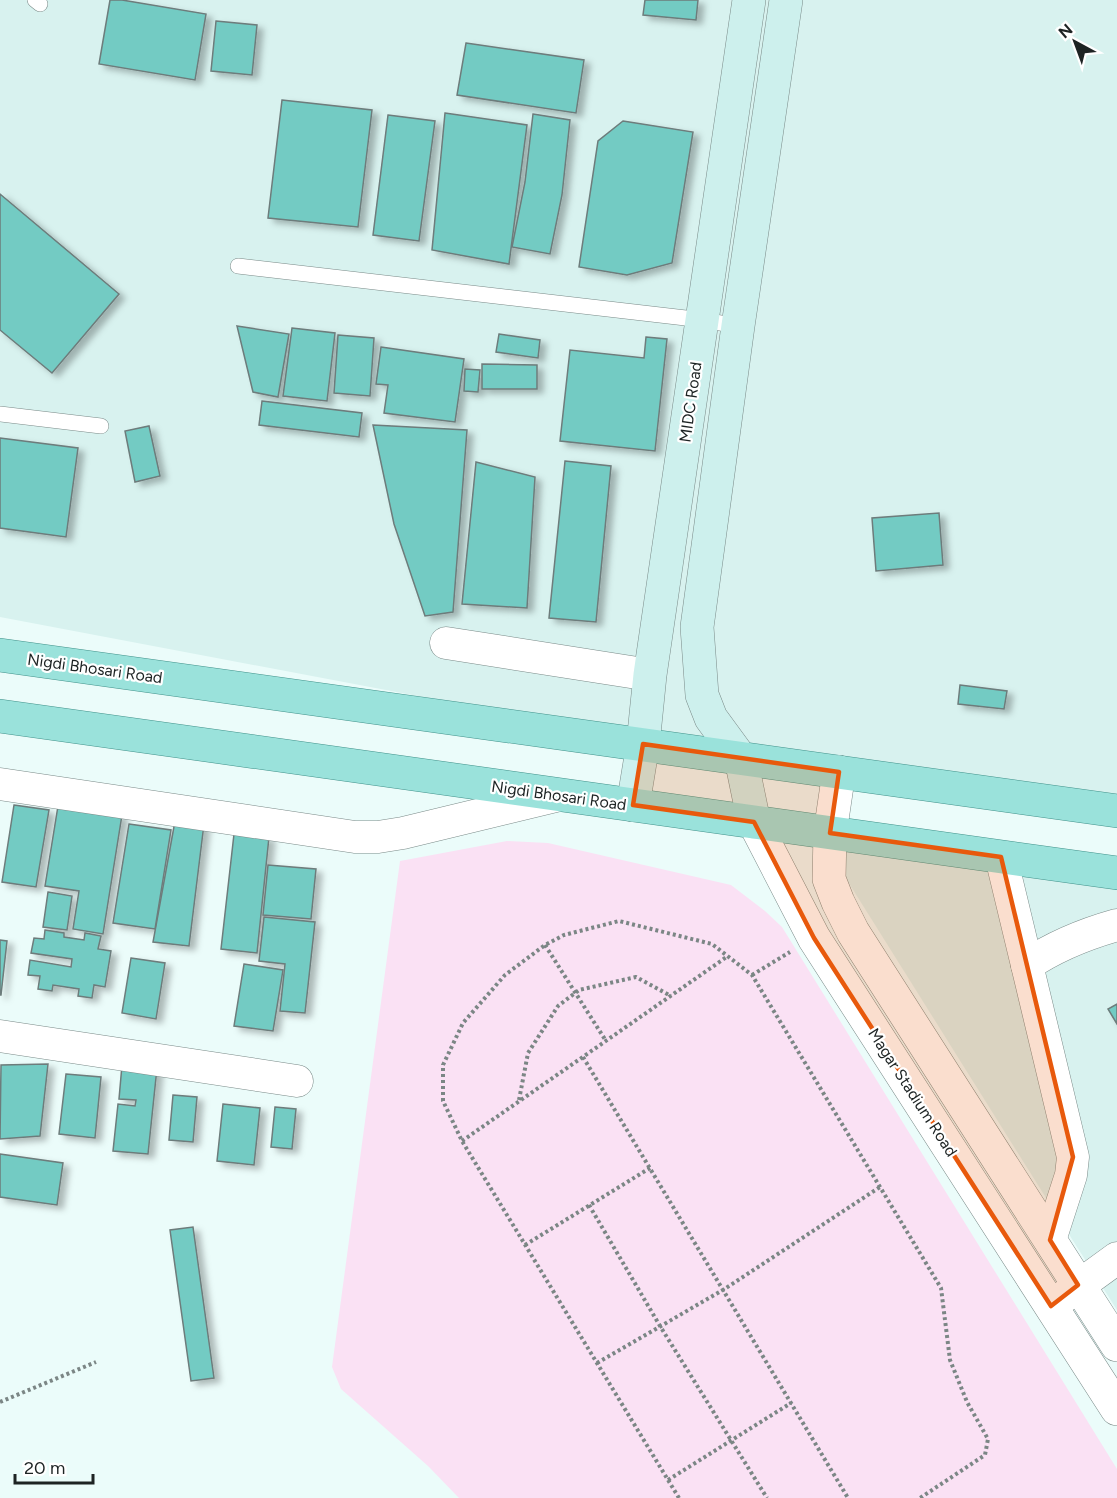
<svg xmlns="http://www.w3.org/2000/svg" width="1117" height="1498" font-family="Figtree,sans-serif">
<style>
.built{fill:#d8f2ef}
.green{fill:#fae1f4}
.building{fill:#73cbc3;stroke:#6d7c7b;stroke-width:1.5;filter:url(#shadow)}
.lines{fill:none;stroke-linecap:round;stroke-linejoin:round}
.service-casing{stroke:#7a8a88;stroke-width:16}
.minor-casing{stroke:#7a8a88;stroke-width:33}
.tertiary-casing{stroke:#7a8a88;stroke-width:34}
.secondary-casing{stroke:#7a8a88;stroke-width:34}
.primary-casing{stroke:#43928b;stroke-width:34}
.path{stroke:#7b8685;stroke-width:4;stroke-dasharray:3 3;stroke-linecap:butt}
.service{stroke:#fff;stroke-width:15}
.minor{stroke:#fff;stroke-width:32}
.tertiary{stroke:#fff;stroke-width:33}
.secondary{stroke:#cdf0ed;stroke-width:33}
.primary{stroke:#9ae2db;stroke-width:33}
.marked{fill:#e8590c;fill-opacity:0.2;stroke:#e8590c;stroke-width:4.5;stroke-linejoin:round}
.labels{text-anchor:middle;stroke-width:4.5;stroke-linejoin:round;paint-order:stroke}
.street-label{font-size:16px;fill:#1d2323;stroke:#fff}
</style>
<defs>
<filter id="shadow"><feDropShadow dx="6" dy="4" stdDeviation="3" flood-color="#0004"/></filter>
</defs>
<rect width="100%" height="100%" fill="#ebfcfa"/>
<g class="built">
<path d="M0 0H1117V809L750 759 0 617Z"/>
<path d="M825 845 1117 886V1310L1058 1217Z"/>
</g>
<path class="green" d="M507 841 548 843 731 885 765 911 782 927 1117 1469V1498H459L428 1466 341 1389 332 1367 400 861Z"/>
<g class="building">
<path d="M110 0H122L206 14 195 80 99 64Z"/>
<path d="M645 0H698L696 20 643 15Z"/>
<path d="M216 21 257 25 252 75 211 71Z"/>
<path d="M466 43 584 60 576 113 457 95Z"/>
<path d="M282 100 372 110 358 227 268 218Z"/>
<path d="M445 113 527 125 509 264 432 250Z"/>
<path d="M533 114 570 120 562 195 550 254 512 247 525 182Z"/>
<path d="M388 115 435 121 419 241 373 235Z"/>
<path d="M623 121 693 132 672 263 627 275 579 267 598 141Z"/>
<path d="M0 194 119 294 52 373 0 330Z"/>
<path d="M237 326 289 334 278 397 253 392Z"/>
<path d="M292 328 335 333 327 401 283 396Z"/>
<path d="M499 334 540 340 538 358 496 352Z"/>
<path d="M338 335 374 338 370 396 334 393Z"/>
<path d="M646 337 667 339 655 451 560 441 570 350 644 358Z"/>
<path d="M381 347 464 359 455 422 384 413 388 385 376 384Z"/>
<path d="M482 364 537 365V389H482Z"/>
<path d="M465 369 480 370 478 392 464 391Z"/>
<path d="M262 401 362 413 359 437 259 425Z"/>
<path d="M373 425 467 430 453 612 425 616 394 524Z"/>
<path d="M149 426 160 476 135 482 125 431Z"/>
<path d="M0 438 78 448 66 537 0 528Z"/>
<path d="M565 461 611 466 596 622 549 618Z"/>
<path d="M476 462 535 477 527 608 462 604Z"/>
<path d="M939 513 943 565 876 571 872 518Z"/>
<path d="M960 685 1007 691 1004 709 958 704Z"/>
<path d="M14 805 49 810 36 887 2 882Z"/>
<path d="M58 806 122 815 103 934 73 929 79 891 45 886Z"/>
<path d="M175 821 204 824 189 946 153 942Z"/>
<path d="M129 824 171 830 155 929 113 923Z"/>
<path d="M234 834 269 837 257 953 221 949Z"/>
<path d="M268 865 316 869 311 919 263 915Z"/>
<path d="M48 892 72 896 67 930 43 927Z"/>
<path d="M264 917 315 922 305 1013 280 1011 285 964 259 961Z"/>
<path d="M45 930 64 933V937L84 940 85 933 101 936 98 949 111 951 105 987 94 985 92 998 78 996 79 989 53 985 52 991 38 989 40 976 28 975 30 960 71 967 72 959 31 953 34 938 44 939Z"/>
<path d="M0 940 7 941 1 995H0Z"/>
<path d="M131 958 165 963 156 1019 122 1013Z"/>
<path d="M244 964 283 970 273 1031 234 1026Z"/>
<path d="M1117 1004V1024L1108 1009Z"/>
<path d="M48 1064 40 1136 0 1139 1 1065Z"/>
<path d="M122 1065 157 1068 148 1154 113 1151 118 1104 135 1106 136 1100 119 1099Z"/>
<path d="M66 1074 101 1077 95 1138 59 1134Z"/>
<path d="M173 1095 197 1097 193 1142 169 1140Z"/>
<path d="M223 1104 260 1108 254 1165 217 1161Z"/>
<path d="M275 1107 296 1109 292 1149 271 1147Z"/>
<path d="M0 1154 63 1163 57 1205 0 1197Z"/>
<path d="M193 1227 214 1378 191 1381 170 1230Z"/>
</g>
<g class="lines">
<defs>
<g id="service">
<path d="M35 0 40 4"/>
<path d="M238 266 703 320 738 326"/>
<path d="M0 414 101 426"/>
</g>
<g id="minor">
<path d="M446 643 650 675"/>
<path d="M0 784 355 837H378L403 833 560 795"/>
<path d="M1001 857 1027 965"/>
<path d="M0 1036 297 1081"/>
<path d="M1050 1240 1071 1175 1073 1157 1027 965C1055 946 1085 934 1117 925"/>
<path d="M1051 1306 1117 1258"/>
</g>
<g id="tertiary">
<path d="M839 772 830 833 829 879 838 902 853 932 1117 1345"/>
<path d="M754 822 814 938 1117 1409"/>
</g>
<g id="secondary">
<path d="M633 805 643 744 650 675 749 0"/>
<path d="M754 822 741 759 711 718 702 695 697 627 738 326 786 0"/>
</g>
<g id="primary">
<path d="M0 655 1117 811"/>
<path d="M0 716 1117 873"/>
</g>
</defs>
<use href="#service" class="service-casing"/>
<use href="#minor" class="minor-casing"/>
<use href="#tertiary" class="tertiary-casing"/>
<use href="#secondary" class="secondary-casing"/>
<use href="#primary" class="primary-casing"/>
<g class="path">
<path d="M545 945 606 1041"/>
<path d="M752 975 790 952"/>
<path d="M583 1057 848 1498"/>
<path d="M519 1100 528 1053 558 1006 579 990 636 977 671 996"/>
<path d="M462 1141 728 956"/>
<path d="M589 1205 660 1326 767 1498"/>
<path d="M525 1245 650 1168"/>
<path d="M597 1363 723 1290 880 1187"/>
<path d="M0 1402 96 1362"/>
<path d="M668 1480 791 1403"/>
<path d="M679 1498 462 1141 443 1101V1065L463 1023 505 975 545 945 564 935 619 921 712 944 752 975 941 1288 950 1360 967 1402 988 1439 985 1455 920 1498"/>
</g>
<use href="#service" class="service"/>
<use href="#minor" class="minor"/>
<use href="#tertiary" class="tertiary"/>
<use href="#secondary" class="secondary"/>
<use href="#primary" class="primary"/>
</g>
<path class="marked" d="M643 744 839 772 830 833 1001 857 1073 1157 1050 1240 1078 1285 1051 1306 814 938 754 822 633 805Z"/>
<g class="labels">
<g class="street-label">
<text transform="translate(690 402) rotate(-82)" y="6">MIDC Road</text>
<text transform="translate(95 668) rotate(8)" y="6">Nigdi Bhosari Road</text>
<text transform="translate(559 795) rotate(8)" y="6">Nigdi Bhosari Road</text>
<text transform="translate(913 1092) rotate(57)" y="6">Magar Stadium Road</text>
</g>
</g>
<g transform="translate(1075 42) rotate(319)" stroke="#ffffff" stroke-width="4.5" paint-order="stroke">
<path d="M0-4.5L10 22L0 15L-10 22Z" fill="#1d2323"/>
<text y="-9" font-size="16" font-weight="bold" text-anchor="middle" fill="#1d2323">N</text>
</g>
<path d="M15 1474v9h78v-9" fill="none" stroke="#1d2323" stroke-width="3"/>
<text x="24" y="1474" font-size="18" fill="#1d2323" stroke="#ffffff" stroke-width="4.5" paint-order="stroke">20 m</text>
</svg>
